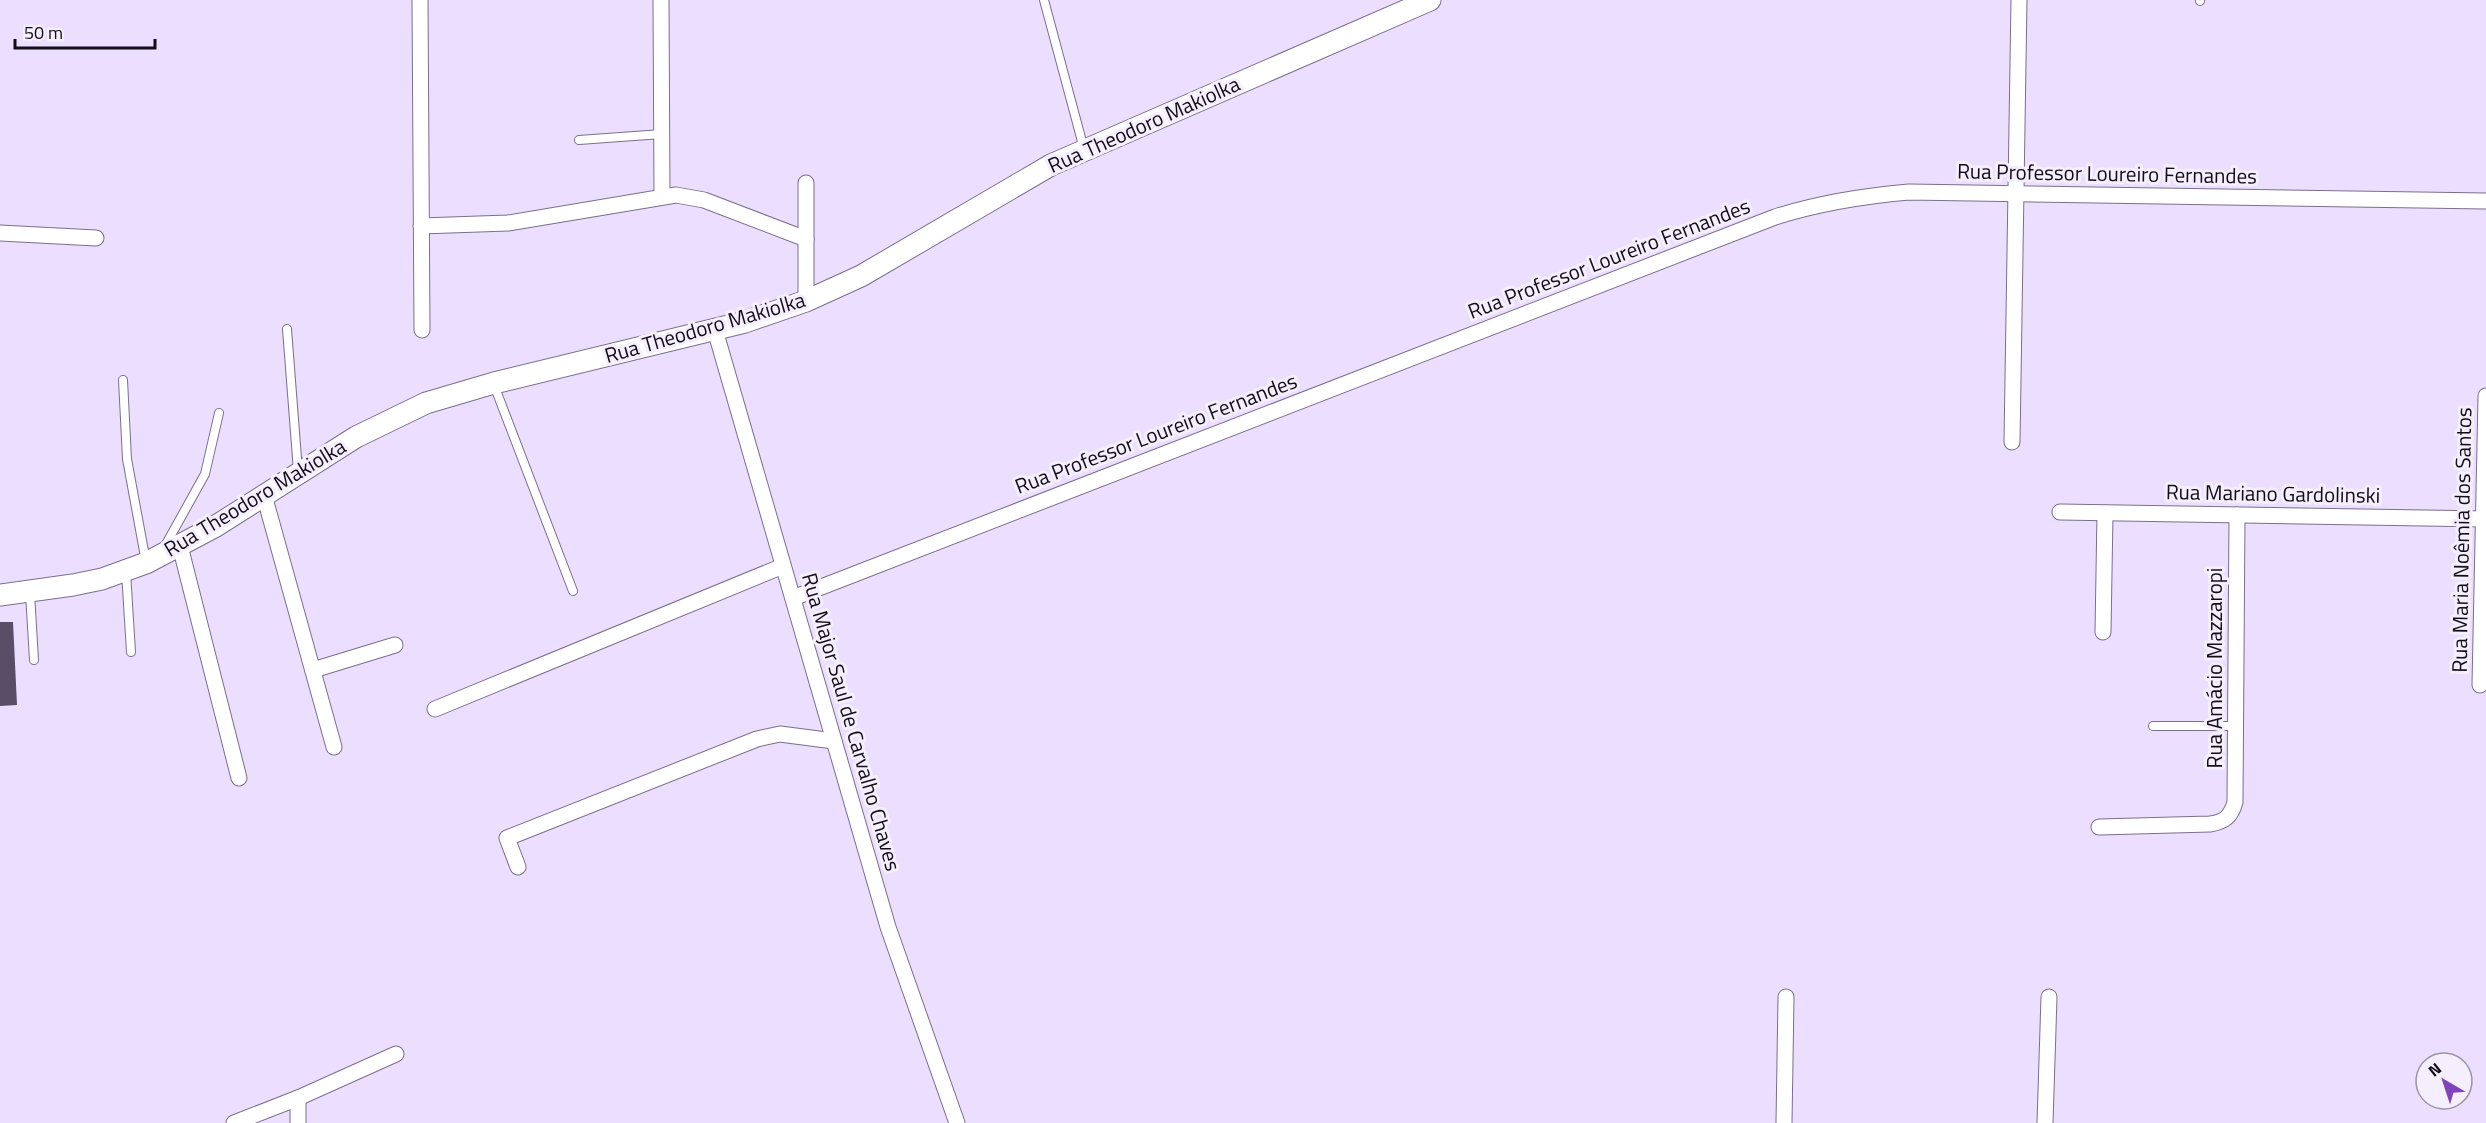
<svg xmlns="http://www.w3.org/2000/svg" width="2486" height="1123" font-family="'Titillium Web',sans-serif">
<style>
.building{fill:#594d68}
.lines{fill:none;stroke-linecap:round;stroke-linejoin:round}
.service-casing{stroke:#7b6f8c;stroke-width:10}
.minor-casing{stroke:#7b6f8c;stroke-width:17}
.secondary-casing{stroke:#7b6f8c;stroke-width:23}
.service{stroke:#fff;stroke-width:8}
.minor{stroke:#fff;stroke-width:15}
.secondary{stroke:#fff;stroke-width:21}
.labels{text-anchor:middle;stroke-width:6;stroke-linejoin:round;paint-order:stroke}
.street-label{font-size:21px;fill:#110c17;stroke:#f5effd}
</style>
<rect width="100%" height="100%" fill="#ecdefe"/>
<path class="building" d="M0 622H13L17 705 0 706Z"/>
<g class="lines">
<defs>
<g id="service">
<path d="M1044 0 1084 149"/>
<path d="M2200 1V0"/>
<path d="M579 140 662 134"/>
<path d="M287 329 298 471"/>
<path d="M123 380 127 459 146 562"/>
<path d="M494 385 573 591"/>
<path d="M165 546 205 474 219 413"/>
<path d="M126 572 131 652"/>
<path d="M30 593 34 660"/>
<path d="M2153 726H2236"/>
</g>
<g id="minor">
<path d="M420 0 422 330"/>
<path d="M661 0 662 196"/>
<path d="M806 183V301"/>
<path d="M421 226 508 223 676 195 704 200 806 239"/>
<path d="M0 233 96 238"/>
<path d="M715 330 888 927 957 1123"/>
<path d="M2012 442 2019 0"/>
<path d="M264 495 334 747"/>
<path d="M2060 512 2486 519"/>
<path d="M180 546 239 778"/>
<path d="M793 598 1775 217C1819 203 1863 196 1909 192L2486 201"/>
<path d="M2103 632 2105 513"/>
<path d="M313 670 395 645"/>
<path d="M2480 685 2486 396"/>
<path d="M435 709 783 566"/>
<path d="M2099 827 2210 824C2224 822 2231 817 2235 802L2237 515"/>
<path d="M518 867 507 838 757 739 780 734 834 741"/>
<path d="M234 1123 298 1098 396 1054"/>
<path d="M298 1123V1098"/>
<path d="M1784 1123 1786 997"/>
<path d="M2045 1123 2049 997"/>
</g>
<path id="secondary" d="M0 595 73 585 102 579 146 563 216 526 356 437 426 403 494 383 745 322 806 301 861 276 1051 165 1430 0"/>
</defs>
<use href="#service" class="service-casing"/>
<use href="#minor" class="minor-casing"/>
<use href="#secondary" class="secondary-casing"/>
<use href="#service" class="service"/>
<use href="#minor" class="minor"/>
<use href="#secondary" class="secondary"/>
</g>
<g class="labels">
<g class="street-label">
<text transform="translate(1144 125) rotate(-24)" y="7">Rua Theodoro Makiolka</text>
<text transform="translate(2107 174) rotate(1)" y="7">Rua Professor Loureiro Fernandes</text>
<text transform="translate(1609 259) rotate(-21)" y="7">Rua Professor Loureiro Fernandes</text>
<text transform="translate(705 328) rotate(-16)" y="7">Rua Theodoro Makiolka</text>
<text transform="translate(1156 434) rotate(-21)" y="7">Rua Professor Loureiro Fernandes</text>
<text transform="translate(2273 494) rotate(1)" y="7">Rua Mariano Gardolinski</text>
<text transform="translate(255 498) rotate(-31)" y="7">Rua Theodoro Makiolka</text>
<text transform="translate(2462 540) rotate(-89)" y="7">Rua Maria Noêmia dos Santos</text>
<text transform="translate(2215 668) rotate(-90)" y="7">Rua Amácio Mazzaropi</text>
<text transform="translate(851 722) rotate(74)" y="7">Rua Major Saul de Carvalho Chaves</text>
</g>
</g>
<g transform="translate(2444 1081) rotate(321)"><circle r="28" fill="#f5effd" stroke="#9a94a1" stroke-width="1.5"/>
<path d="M0-4.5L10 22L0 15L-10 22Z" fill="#8044b9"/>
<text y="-9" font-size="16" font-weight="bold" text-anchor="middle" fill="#110c17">N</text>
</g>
<path d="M15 39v9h140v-9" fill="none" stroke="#110c17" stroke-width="3"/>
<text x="24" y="39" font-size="18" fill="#110c17" stroke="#f5effd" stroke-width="4.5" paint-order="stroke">50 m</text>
</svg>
